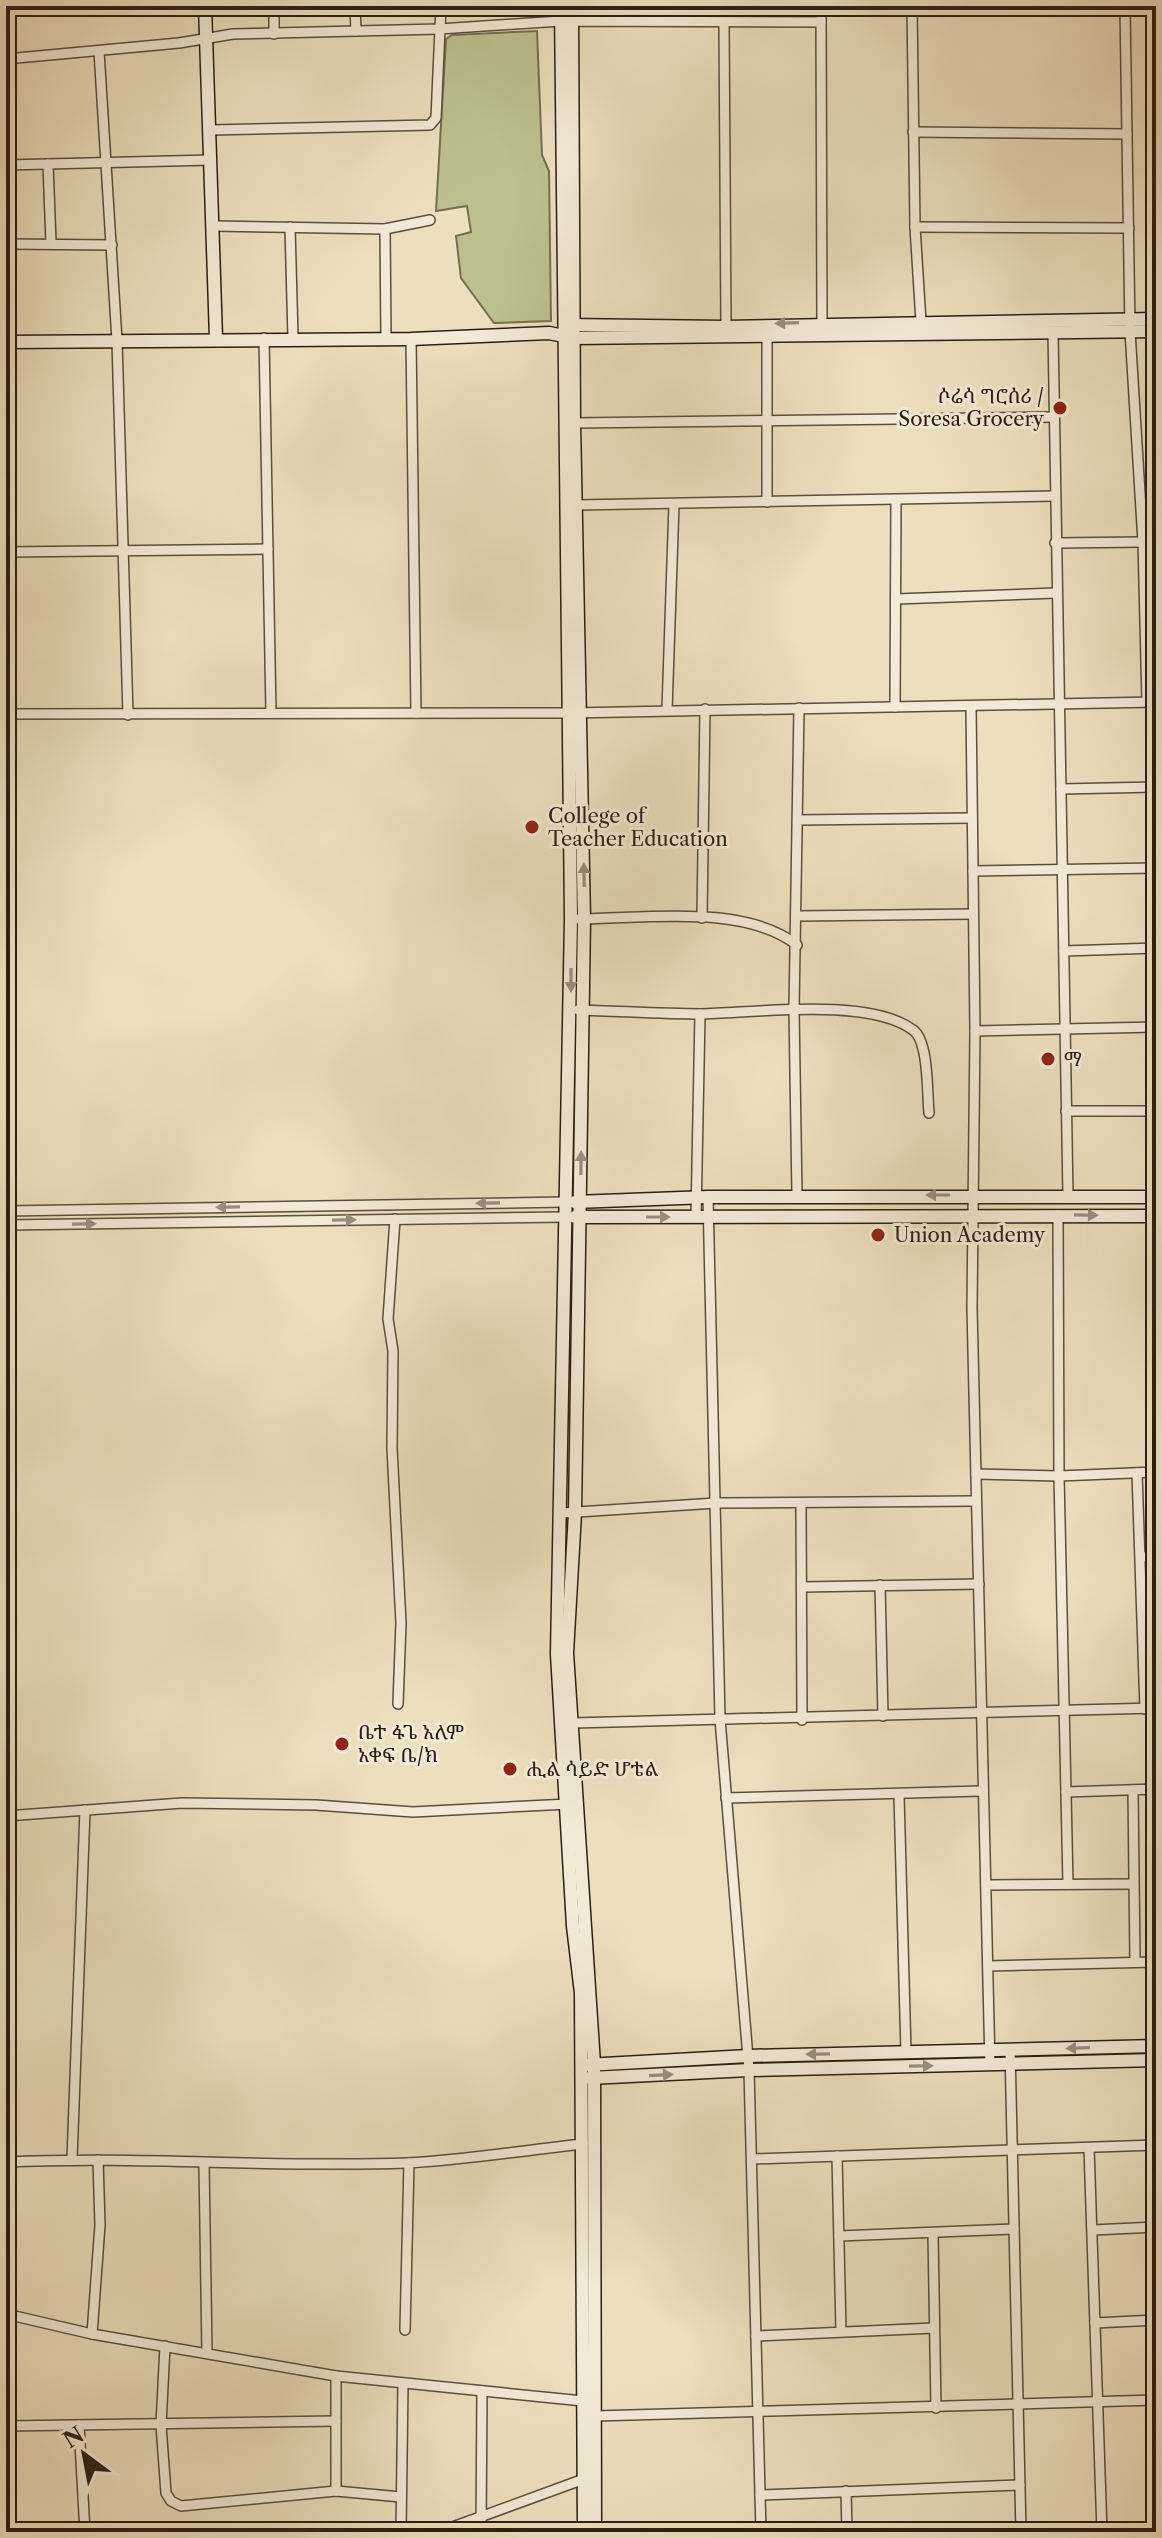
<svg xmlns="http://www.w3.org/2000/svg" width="1162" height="2538" font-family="'Libre Caslon Text','Noto Serif Ethiopic',serif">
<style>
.green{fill:#bdc08e;stroke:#746f52;stroke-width:2}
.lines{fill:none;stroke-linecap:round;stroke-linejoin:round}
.street-casing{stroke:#5b4e3f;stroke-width:12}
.secondary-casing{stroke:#2b1e15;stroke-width:15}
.street{stroke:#f3ead5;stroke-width:9}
.secondary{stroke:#f3ead5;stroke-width:12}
.oneway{fill:#998e7f}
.poi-dot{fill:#8f2418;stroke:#f3ead5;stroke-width:3}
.labels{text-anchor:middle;stroke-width:6;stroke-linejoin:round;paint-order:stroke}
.poi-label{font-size:20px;fill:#2b1e15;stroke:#f3ead5;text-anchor:start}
</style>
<rect width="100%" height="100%" fill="#ecdfbe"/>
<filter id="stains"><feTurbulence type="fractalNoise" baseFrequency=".0025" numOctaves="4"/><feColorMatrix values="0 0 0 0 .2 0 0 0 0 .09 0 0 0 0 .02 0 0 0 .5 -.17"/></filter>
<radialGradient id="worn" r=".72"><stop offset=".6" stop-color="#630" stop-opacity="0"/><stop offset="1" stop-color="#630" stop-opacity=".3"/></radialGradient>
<path class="green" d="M537 31 542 155 549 171 551 321 494 323 461 278 456 236 471 232 467 206 436 211 446 39 452 35Z"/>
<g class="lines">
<defs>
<g id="street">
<path d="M274 6V34"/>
<path d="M355 6 356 31"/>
<path d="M821 6 822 331"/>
<path d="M912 6 915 227 921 322"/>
<path d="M1125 6 1130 331 1143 542 1147 702"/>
<path d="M724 22 726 327"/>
<path d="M99 51 117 341 128 715"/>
<path d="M6 59 179 43 233 34 439 29 561 21 821 22"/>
<path d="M211 130 430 125 436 118 441 6"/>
<path d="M913 132 1127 134"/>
<path d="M48 164 51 243"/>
<path d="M6 165 211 160"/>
<path d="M213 226 385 229 430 220"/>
<path d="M290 227 293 338"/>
<path d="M915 227 1129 228"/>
<path d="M385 229 386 339"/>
<path d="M6 244 112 245"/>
<path d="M1053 331 1068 1196"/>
<path d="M264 338 271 713"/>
<path d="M411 339 416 713"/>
<path d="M574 423 1054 417"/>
<path d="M767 502V336"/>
<path d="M577 505 1054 496"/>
<path d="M1055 543 1143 542"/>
<path d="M6 552 268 549"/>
<path d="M896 599 1056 593"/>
<path d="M895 707 896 500"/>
<path d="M971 707 975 1031 972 1308 990 2065"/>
<path d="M667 710 674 504"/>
<path d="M6 714 570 713 1156 702"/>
<path d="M1061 789 1156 787"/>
<path d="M798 820 972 818"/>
<path d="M973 871 1156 868"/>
<path d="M798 916 973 914"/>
<path d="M702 918 705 709"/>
<path d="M579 919C644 919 743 903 797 945"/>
<path d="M1064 951 1156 948"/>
<path d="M578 1010C619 1011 660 1014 701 1014 754 1013 869 997 913 1030 929 1041 927 1094 929 1113"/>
<path d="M975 1031 1156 1027"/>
<path d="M1066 1111H1156"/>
<path d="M797 1196 794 1009 799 708"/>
<path d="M708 1197 720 1719 749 2070 761 2532"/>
<path d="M6 1211 566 1202"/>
<path d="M1058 1215 1059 1476 1068 1884"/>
<path d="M696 1217 700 1014"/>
<path d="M395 1219 388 1319 393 1351 392 1448 401 1623 398 1704"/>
<path d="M6 1225 566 1217"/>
<path d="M1137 1473 1145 1709"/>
<path d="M976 1474 1059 1476 1156 1472"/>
<path d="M801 1503 802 1720"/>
<path d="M562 1513 716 1503 976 1501"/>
<path d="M1141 1557 1156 1556"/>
<path d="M880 1585 883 1716"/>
<path d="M802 1587 979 1584"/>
<path d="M573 1723 1156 1708"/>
<path d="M1133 1790 1135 1962"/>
<path d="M1066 1792 1156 1789"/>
<path d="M899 1795 906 2053"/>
<path d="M726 1798 981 1791"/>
<path d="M6 1816 182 1803 316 1805 413 1812 568 1804"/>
<path d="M986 1885 1133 1884"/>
<path d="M988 1966 1156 1962"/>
<path d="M1010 2050 1021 2532"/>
<path d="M1089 2148 1102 2532"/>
<path d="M837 2156 841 2331"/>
<path d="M72 2159 85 1810"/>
<path d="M752 2159 1156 2145"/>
<path d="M6 2162C140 2156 274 2168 407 2163 466 2160 525 2150 583 2144"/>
<path d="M204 2164 207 2353"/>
<path d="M1093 2230 1156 2227"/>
<path d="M933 2233 936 2408"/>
<path d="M839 2236 1014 2229"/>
<path d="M6 2314 92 2334 336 2376 583 2401"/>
<path d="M1095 2323 1156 2320"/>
<path d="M405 2330 409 2163"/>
<path d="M92 2334 100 2225 98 2160"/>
<path d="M756 2336 934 2328"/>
<path d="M165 2346 161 2425 166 2493 171 2501 181 2506 336 2491 401 2497"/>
<path d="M336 2376V2491"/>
<path d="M595 2416 1156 2400"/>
<path d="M79 2425 85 2532"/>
<path d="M6 2426 336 2421"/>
<path d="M846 2491 847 2532"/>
<path d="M760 2495 1020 2485"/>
<path d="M401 2532 403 2383"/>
<path d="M439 2532 584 2479"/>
<path d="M481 2532 482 2391"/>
</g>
<g id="secondary">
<path d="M205 6 216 338"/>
<path d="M561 6 571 919 557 1654 573 1926 581 1993 584 2532"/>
<path d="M572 6 574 423 584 919 575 1513 567 1653 594 2064 595 2532"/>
<path d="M567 325 726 327 1156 319"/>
<path d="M6 342 411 339 549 333 574 338 1156 331"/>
<path d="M575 1202 708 1197H1156"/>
<path d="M575 1217 1156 1216"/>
<path d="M586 2065 748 2056 1156 2046"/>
<path d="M590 2078 749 2070 1156 2060"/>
</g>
</defs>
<use href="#street" class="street-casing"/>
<use href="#secondary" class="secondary-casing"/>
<use href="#street" class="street"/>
<use href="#secondary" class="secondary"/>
</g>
<defs><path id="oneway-solid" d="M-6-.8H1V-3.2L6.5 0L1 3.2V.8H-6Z" transform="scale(2)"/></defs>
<g class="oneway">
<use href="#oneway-solid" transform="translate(787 323) rotate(178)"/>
<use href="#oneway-solid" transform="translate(584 875) rotate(-91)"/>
<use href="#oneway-solid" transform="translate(571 980) rotate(90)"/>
<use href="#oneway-solid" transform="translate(581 1163) rotate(-89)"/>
<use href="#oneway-solid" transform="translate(938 1195) rotate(180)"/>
<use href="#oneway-solid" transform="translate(488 1203) rotate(179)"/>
<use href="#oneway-solid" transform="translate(228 1207) rotate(179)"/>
<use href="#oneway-solid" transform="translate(1086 1215) rotate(1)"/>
<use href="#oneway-solid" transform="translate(658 1217)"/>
<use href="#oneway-solid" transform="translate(344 1220) rotate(-1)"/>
<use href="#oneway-solid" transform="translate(84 1224) rotate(-1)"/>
<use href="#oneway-solid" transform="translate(1078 2048) rotate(178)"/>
<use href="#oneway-solid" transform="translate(818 2054) rotate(179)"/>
<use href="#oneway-solid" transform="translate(921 2066) rotate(-1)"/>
<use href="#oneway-solid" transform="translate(661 2075) rotate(-3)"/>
</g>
<g class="poi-dot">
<circle cx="1060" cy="408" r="8"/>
<circle cx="532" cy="827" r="8"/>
<circle cx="1048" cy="1059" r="8"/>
<circle cx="878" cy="1235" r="8"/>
<circle cx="342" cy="1744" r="8"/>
<circle cx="510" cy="1769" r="8"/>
</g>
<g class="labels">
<g class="poi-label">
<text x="1044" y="403" text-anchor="end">ሶሬሳ ግሮሰሪ /<tspan x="1044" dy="23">Soresa Grocery</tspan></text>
<text x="548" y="823">College of<tspan x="548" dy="23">Teacher Education</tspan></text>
<text x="1064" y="1066">ማ</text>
<text x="894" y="1242">Union Academy</text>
<text x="358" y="1739">ቤተ ፋጌ አለም<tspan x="358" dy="23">አቀፍ ቤ/ክ</tspan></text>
<text x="526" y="1776">ሒል ሳይድ ሆቴል</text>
</g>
</g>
<rect width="1162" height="2538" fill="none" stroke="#ecdfbe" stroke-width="32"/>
<rect x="8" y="8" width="1146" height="2522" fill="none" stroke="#2b1e15" stroke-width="4"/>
<rect x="16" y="16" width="1130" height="2506" fill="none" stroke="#2b1e15" stroke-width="2"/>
<g transform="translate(84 2454) rotate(328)" stroke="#f3ead5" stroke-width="6" paint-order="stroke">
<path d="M0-6L14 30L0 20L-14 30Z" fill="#2b1e15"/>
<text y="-12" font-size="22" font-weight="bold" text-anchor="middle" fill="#2b1e15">N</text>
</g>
<rect width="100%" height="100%" filter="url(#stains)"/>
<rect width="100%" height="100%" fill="url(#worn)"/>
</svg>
